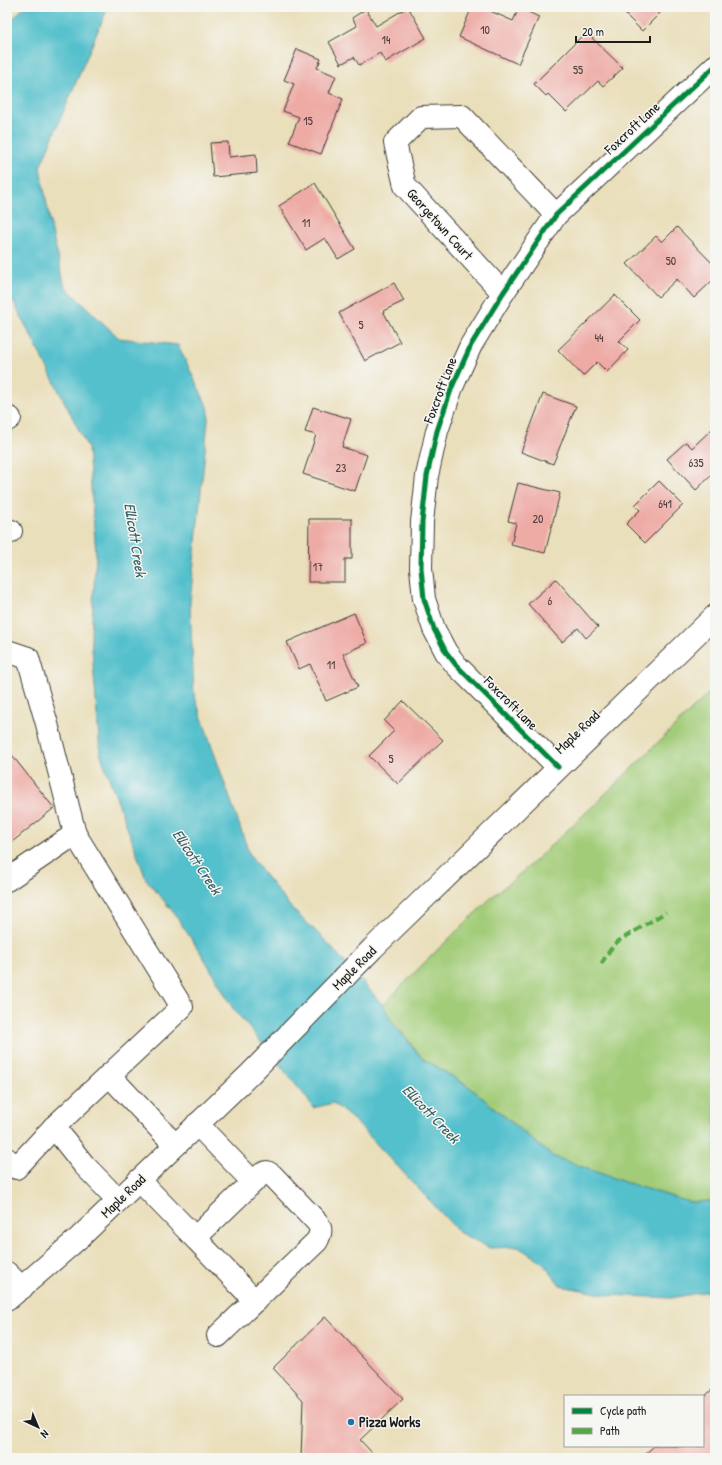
<svg xmlns="http://www.w3.org/2000/svg" width="722" height="1465" font-family="'Patrick Hand',sans-serif">
<style>
.green{fill:#a2cc78;stroke:#5f744a}
.water{fill:#53c0cc;stroke:#386e74}
.building{fill:#eeaaa5}
.lines{fill:none;stroke-linecap:round;stroke-linejoin:round}
.minor-casing{stroke:#3b3934;stroke-width:24}
.major-casing{stroke:#3b3934;stroke-width:24}
.minor{stroke:#fff;stroke-width:22}
.major{stroke:#fff;stroke-width:22}
.quiet{stroke:#52a943;stroke-width:4;stroke-dasharray:8 4;stroke-linecap:butt}
.cycleway-casing{stroke:#f6f6f2;stroke-width:8}
.cycleway{stroke:#00873e;stroke-width:5}
.poi-dot{fill:#1f6fb2;stroke:#f6f6f2;stroke-width:1.5}
.labels{text-anchor:middle;stroke-width:3;stroke-linejoin:round;paint-order:stroke}
.number-label{font-size:12px;fill:#50403e}
.street-label{font-size:14px;fill:#1c1c1c;stroke:#f6f6f2}
.poi-label{font-size:14px;font-weight:bold;fill:#1c1c1c;stroke:#f6f6f2;text-anchor:start}
.water-label{font-size:15px;font-style:italic;fill:#325e62;stroke:#f6f6f2}
</style>
<rect width="100%" height="100%" fill="#f6f6f2"/>
<filter id="ink" filterUnits="userSpaceOnUse"><feTurbulence type="fractalNoise" baseFrequency=".025" numOctaves="2"/><feDisplacementMap in="SourceGraphic" scale="8" xChannelSelector="R" yChannelSelector="G"/><feConvolveMatrix kernelMatrix="1 2 1 2 8 2 1 2 1" color-interpolation-filters="sRGB"/></filter>
<filter id="wash" filterUnits="userSpaceOnUse"><feTurbulence type="fractalNoise" baseFrequency=".012" numOctaves="4" result="noise"/><feDisplacementMap in="SourceGraphic" scale="16" xChannelSelector="R" yChannelSelector="G"/><feGaussianBlur stdDeviation="0.9" result="paint"/><feColorMatrix in="noise" values="0 0 0 0 0 0 0 0 0 0 0 0 0 0 0 0 0 1.4 0 .05"/><feComposite in="paint" operator="in"/></filter>
<g filter="url(#wash)">
<rect width="100%" height="100%" fill="#eadfbb"/>
<path class="green" d="M715 687V1201L689 1202 624 1182 552 1156 468 1086 422 1058 406 1037 392 1022 383 1005 427 960 493 896 527 868 593 806Z"/>
<path class="water" d="M24 7H108L40 167 52 232 65 287 119 338 178 345 209 410 190 602 194 695 250 856 292 909 321 936 383 1005 392 1022 422 1058 468 1086 552 1156 624 1182 689 1202 715 1201V1290L671 1298 607 1295 561 1286 542 1262 518 1247 490 1248 460 1233 356 1122 333 1103 313 1108 306 1097 232 1007 204 958 174 913 146 879 100 753 91 636 96 554 88 448 7 289V25Z"/>
<g id="blocks">
<g class="building">
<path d="M408 7 426 38 385 62 380 53 359 65 354 57 341 64 329 42 357 26 352 18 366 9 376 26Z"/>
<path d="M472 7H481L513 21 519 8 539 17 518 64 459 37Z"/>
<path d="M618 7H666L642 31Z"/>
<path d="M586 32 623 68 603 86 598 81 566 112 548 94 546 96 534 84Z"/>
<path d="M297 49 321 59 317 68 336 76 329 93 343 99 321 154 289 142 299 117 283 111 294 84 284 80Z"/>
<path d="M228 142 229 157 256 154 257 173 213 177 210 143Z"/>
<path d="M315 183 355 249 338 259 325 238 306 250 279 206Z"/>
<path d="M677 227 715 266V278L694 298 677 279 658 297 627 264 656 236 662 242Z"/>
<path d="M394 283 404 301 383 311 400 342 365 361 339 313Z"/>
<path d="M615 295 640 320 619 341 628 350 607 372 597 362 583 376 558 350Z"/>
<path d="M543 394 576 406 553 464 521 452Z"/>
<path d="M313 407 351 419 342 447 367 455 355 491 303 474 316 435 305 432Z"/>
<path d="M715 426V472L696 490 667 459 686 442 692 448Z"/>
<path d="M659 481 683 505 645 543 626 524 640 510 635 505Z"/>
<path d="M518 483 560 493 545 553 511 545 516 523 508 521Z"/>
<path d="M309 519H352V559H345V582H308Z"/>
<path d="M556 579 598 627 586 638 578 628 562 642 528 604Z"/>
<path d="M354 613 367 643 343 654 358 687 326 701 310 664 299 669 287 642Z"/>
<path d="M403 701 443 740 398 784 369 756 394 731 384 721Z"/>
<path d="M7 749 54 808 7 846Z"/>
<path d="M325 1317 403 1399 360 1440 377 1458H301L303 1400 273 1368Z"/>
<path d="M715 1387V1458H645L643 1456 654 1446H703V1398Z"/>
</g>
</g>
</g>
<g filter="url(#ink)">
<use href="#blocks" fill-opacity="0" stroke="#3b3934" stroke-width="1"/>
<g class="lines">
<defs>
<g id="minor">
<path d="M503 293 405 186 395 143 421 117 462 116 556 215"/>
<path d="M7 420 10 418"/>
<path d="M7 534 11 531"/>
<path d="M7 651 28 658 47 724 75 834"/>
<path d="M558 767 456 665 446 652 434 629 424 599 421 568 422 522 427 476 437 431 452 387 471 345 503 293 556 215 715 66"/>
<path d="M7 880 75 834 182 1007 54 1127 16 1168 7 1159"/>
<path d="M109 1075 175 1145"/>
<path d="M197 1124 253 1182"/>
<path d="M54 1127 84 1165 118 1200"/>
<path d="M139 1180 195 1238 253 1182 262 1174 267 1172 272 1175 317 1222C322 1229 321 1233 317 1241L218 1336"/>
<path d="M195 1238 255 1301"/>
<path d="M7 1273 22 1288"/>
</g>
<path id="major" d="M7 1300 80 1237 250 1074 373 948 715 616"/>
</defs>
<use href="#minor" class="minor-casing"/>
<use href="#major" class="major-casing"/>
<use href="#minor" class="minor"/>
<use href="#major" class="major"/>
<path class="quiet" d="M601 964 610 950 617 942 666 912"/>
<defs>
<path id="cycleway" d="M558 767 456 665 446 652 434 629 424 599 421 568 422 522 427 476 437 431 452 387 471 345 503 293 556 215 715 66"/>
</defs>
<use href="#cycleway" class="cycleway-casing"/>
<use href="#cycleway" class="cycleway"/>
</g>
</g>
<circle class="poi-dot" cx="351" cy="1422" r="4"/>
<g class="labels">
<g class="number-label">
<text x="485" y="34">10</text>
<text x="386" y="44">14</text>
<text x="578" y="74">55</text>
<text x="308" y="125">15</text>
<text x="306" y="227">11</text>
<text x="671" y="265">50</text>
<text x="361" y="329">5</text>
<text x="599" y="342">44</text>
<text x="696" y="467">635</text>
<text x="341" y="472">23</text>
<text x="665" y="508">641</text>
<text x="538" y="523">20</text>
<text x="318" y="571">17</text>
<text x="550" y="605">6</text>
<text x="331" y="669">11</text>
<text x="391" y="763">5</text>
</g>
<g class="street-label">
<text transform="translate(632 128) rotate(-43)" y="5">Foxcroft Lane</text>
<text transform="translate(440 224) rotate(48)" y="5">Georgetown Court</text>
<text transform="translate(440 390) rotate(-69)" y="5">Foxcroft Lane</text>
<text transform="translate(511 703) rotate(45)" y="5">Foxcroft Lane</text>
<text transform="translate(577 732) rotate(-44)" y="5">Maple Road</text>
<text transform="translate(354 968) rotate(-45)" y="5">Maple Road</text>
<text transform="translate(123 1196) rotate(-44)" y="5">Maple Road</text>
</g>
<g class="poi-label">
<text x="359" y="1427">Pizza Works</text>
</g>
<g class="water-label">
<text transform="translate(135 540) rotate(81)" y="5">Ellicott Creek</text>
<text transform="translate(197 862) rotate(56)" y="5">Ellicott Creek</text>
<text transform="translate(431 1114) rotate(46)" y="5">Ellicott Creek</text>
</g>
</g>
<rect width="722" height="1465" fill="none" stroke="#f6f6f2" stroke-width="24"/>
<rect x="564" y="1395" width="140" height="52" fill="#f6f6f2" stroke="#9f9f9c"/>
<rect x="572" y="1408" width="20" height="6" fill="#00873e" stroke="#9f9f9c"/>
<text x="600" y="1415" font-size="12" fill="#1c1c1c">Cycle path</text>
<rect x="572" y="1428" width="20" height="6" fill="#52a943" stroke="#9f9f9c"/>
<text x="600" y="1435" font-size="12" fill="#1c1c1c">Path</text>
<g transform="translate(38 1427) rotate(136)" stroke="#f6f6f2" stroke-width="3" paint-order="stroke">
<path d="M0-3L7 15L0 10L-7 15Z" fill="#1c1c1c"/>
<text y="-6" font-size="11" font-weight="bold" text-anchor="middle" fill="#1c1c1c">N</text>
</g>
<path d="M576 36v6h74v-6" fill="none" stroke="#1c1c1c" stroke-width="2"/>
<text x="582" y="36" font-size="12" fill="#1c1c1c" stroke="#f6f6f2" stroke-width="3" paint-order="stroke">20 m</text>
</svg>
